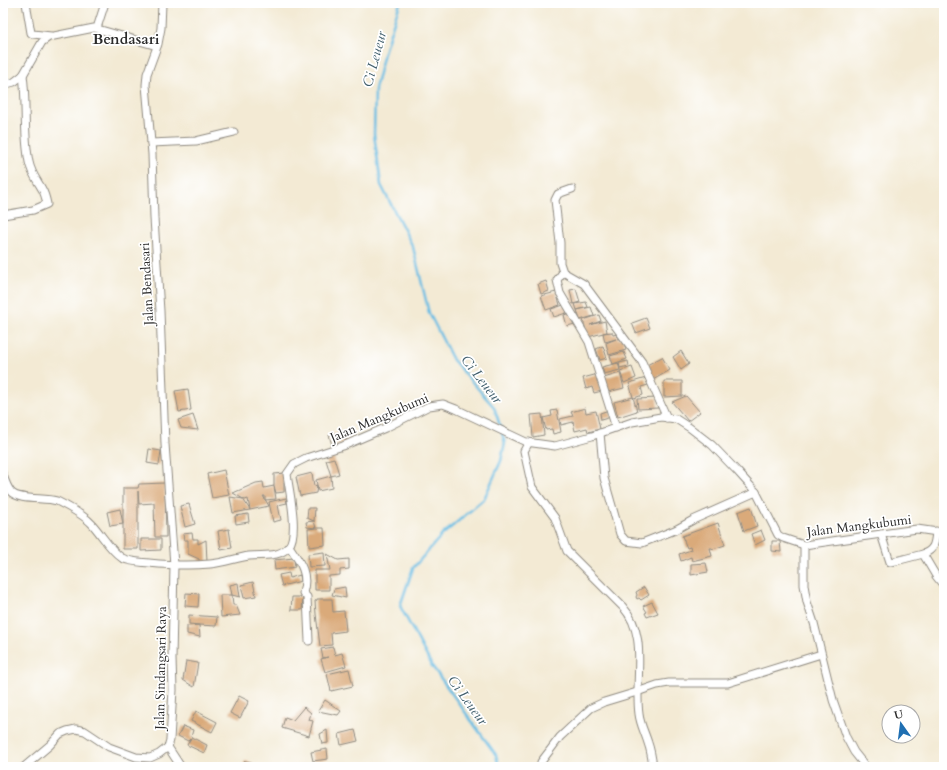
<svg xmlns="http://www.w3.org/2000/svg" width="947" height="770" font-family="Cardo,serif">
<style>
.lines{fill:none;stroke-linecap:round;stroke-linejoin:round}
.stream{stroke:#67bde4;stroke-width:2.5}
.building{fill:#daaa7a}
.street-casing{stroke:#8f8a80;stroke-width:9}
.street{stroke:#fff;stroke-width:7}
.labels{text-anchor:middle;stroke-width:3.5;stroke-linejoin:round;paint-order:stroke}
.street-label{font-size:13px;fill:#2b2b2b;stroke:#fff}
.water-label{font-size:14px;font-style:italic;fill:#405e6c;stroke:#fff}
.quarter-label{font-size:15px;font-weight:bold;fill:#2b2b2b;stroke:#fff}
</style>
<rect width="100%" height="100%" fill="#fff"/>
<filter id="ink" filterUnits="userSpaceOnUse"><feTurbulence type="fractalNoise" baseFrequency=".025" numOctaves="2"/><feDisplacementMap in="SourceGraphic" scale="8" xChannelSelector="R" yChannelSelector="G"/><feConvolveMatrix kernelMatrix="1 2 1 2 8 2 1 2 1" color-interpolation-filters="sRGB"/></filter>
<filter id="wash" filterUnits="userSpaceOnUse"><feTurbulence type="fractalNoise" baseFrequency=".012" numOctaves="4" result="noise"/><feDisplacementMap in="SourceGraphic" scale="16" xChannelSelector="R" yChannelSelector="G"/><feGaussianBlur stdDeviation="0.9" result="paint"/><feColorMatrix in="noise" values="0 0 0 0 0 0 0 0 0 0 0 0 0 0 0 0 0 1.4 0 .05"/><feComposite in="paint" operator="in"/></filter>
<g filter="url(#wash)">
<rect width="100%" height="100%" fill="#f3ead4"/>
<g class="lines">
<g class="stream">
<path d="M400 3 385 49 375 89 374 134 381 185 413 247 429 313 453 360 494 407 501 429"/>
<path d="M499 767 496 755 432 666 400 606 413 568 442 535 484 499 501 461 505 443 502 433"/>
</g>
</g>
<g id="blocks">
<g class="building">
<path d="M546 281 549 291 541 294 538 284Z"/>
<path d="M576 289 580 302 573 304 570 290Z"/>
<path d="M556 292 560 305 546 310 541 296Z"/>
<path d="M586 302 588 307 577 310 575 304Z"/>
<path d="M567 304 569 312 554 317 551 309Z"/>
<path d="M591 307 594 316 580 320 577 310Z"/>
<path d="M572 312 575 324 567 326 564 315Z"/>
<path d="M599 315 601 321 590 325 605 321 607 332 588 337 583 320Z"/>
<path d="M646 318 650 328 636 333 632 323Z"/>
<path d="M612 332 613 335 617 334 618 339 623 338 626 350 609 355 606 343 616 339 605 342 603 333Z"/>
<path d="M603 346 607 358 600 360 596 349Z"/>
<path d="M681 351 689 364 681 370 673 357Z"/>
<path d="M624 352 627 359 613 364 610 356Z"/>
<path d="M662 357 670 370 653 380 645 366Z"/>
<path d="M628 361 629 366 620 368 619 363Z"/>
<path d="M618 363 620 370 604 374 602 367Z"/>
<path d="M632 367 636 378 624 383 620 371Z"/>
<path d="M620 373 624 388 608 392 604 378Z"/>
<path d="M598 374 602 391 594 393 592 387 586 389 583 378Z"/>
<path d="M646 378 648 385 641 387 643 395 634 398 633 397 637 411 618 417 614 402 633 397 629 383Z"/>
<path d="M664 381H682V396L664 397Z"/>
<path d="M188 389 191 410 179 412 175 391Z"/>
<path d="M686 396 700 412 688 421 672 402Z"/>
<path d="M657 398 658 408 638 409 637 399Z"/>
<path d="M585 408 586 413 596 411 600 429 588 432 587 428 575 431 573 422 561 425 560 419 573 416 571 412Z"/>
<path d="M557 410 561 432 553 434 552 429 546 430 543 418 552 416 551 411Z"/>
<path d="M609 410 611 417 601 420 600 413Z"/>
<path d="M542 414 544 435 533 437 531 415Z"/>
<path d="M193 415 198 430 181 428 178 420Z"/>
<path d="M344 432 346 442 332 445 329 435Z"/>
<path d="M149 449 161 451 159 465 147 463Z"/>
<path d="M334 458 339 474 331 476 332 488 318 491 317 485 316 493 300 496 296 477 312 473 314 486 317 485 316 480 331 476 326 460Z"/>
<path d="M224 470 229 495 212 498 207 474Z"/>
<path d="M285 473 286 482H284V492L276 493 274 486 276 499 265 500V496H263L269 506 250 510 233 513 230 497 243 499 250 510 248 499 245 500 233 493 256 483 263 482 264 488 274 486V474Z"/>
<path d="M165 483 166 537H155L154 503 139 504 138 491V549H123V524L110 526 107 512 120 509 123 524V488H138L139 484Z"/>
<path d="M286 498 287 503 278 505 281 520 273 522 269 502Z"/>
<path d="M189 504 195 524 185 527 180 506Z"/>
<path d="M751 507 757 526 744 531 738 512Z"/>
<path d="M308 508H315L314 521 307 518Z"/>
<path d="M248 514 249 522 236 524 235 516Z"/>
<path d="M314 521 316 528H324L325 545 309 547 308 529 316 528 307 527 306 522Z"/>
<path d="M718 523 725 545 713 549 712 548H710L712 556 692 561 691 557 681 561 679 554 691 550 690 547 687 548 682 536Z"/>
<path d="M229 529 232 548 221 550 218 531Z"/>
<path d="M761 530 765 540 755 545 751 534Z"/>
<path d="M192 533 193 539H198V544L206 540 207 562 199 563V559L188 554V540H184L183 534Z"/>
<path d="M141 539H161V550L141 551Z"/>
<path d="M772 541H780L781 552 772 551Z"/>
<path d="M324 552 325 566 309 567 308 554Z"/>
<path d="M327 554 338 560 349 559V569L340 570V575L329 576V590H315V570H330Z"/>
<path d="M294 558 295 567 275 570 274 560Z"/>
<path d="M706 563 708 572 691 575V564Z"/>
<path d="M289 573 290 578 300 575 301 581 282 586 279 575Z"/>
<path d="M253 582 256 596 244 598 241 585Z"/>
<path d="M238 583 240 597 232 595 233 605H236L240 615 221 617 220 595H232L230 585Z"/>
<path d="M345 587 346 598 332 595 334 589Z"/>
<path d="M644 587 649 595 641 600 639 598 637 599 636 597 637 595 636 592Z"/>
<path d="M186 593 199 594 198 607 185 606Z"/>
<path d="M292 597H303L302 610H291Z"/>
<path d="M317 599H332L333 612 344 611 346 631 331 633 332 645 320 646 316 614 315 601 317 600Z"/>
<path d="M652 602 658 613 647 617 645 613 647 612 643 606Z"/>
<path d="M189 615 217 617 216 626 199 625 200 637 187 634V626L199 625 189 624Z"/>
<path d="M333 647 335 655 342 653 346 666 325 672 321 659 328 657 323 658 321 649Z"/>
<path d="M186 661 198 663 194 687 183 680Z"/>
<path d="M349 669 353 686 331 691 327 674Z"/>
<path d="M239 696 249 701 240 718 230 713Z"/>
<path d="M325 700 341 711 338 715 318 711Z"/>
<path d="M304 707 311 713 309 720 313 721 309 736 282 728 285 717 293 720Z"/>
<path d="M196 711 217 722 212 732 191 721Z"/>
<path d="M183 726 193 730 191 737 207 745 204 753 187 745 191 738 188 741 178 736Z"/>
<path d="M327 730 328 743 322 744 320 734Z"/>
<path d="M355 730 358 741 341 745 339 734Z"/>
<path d="M327 749 328 759 313 761 311 752Z"/>
<path d="M245 761 251 762 249 767H242Z"/>
</g>
</g>
</g>
<g filter="url(#ink)">
<use href="#blocks" fill-opacity="0" stroke="#8f8a80" stroke-width="1"/>
<g class="lines">
<defs>
<g id="street">
<path d="M26 3 31 33 33 34 51 36"/>
<path d="M97 28 105 3"/>
<path d="M3 85 14 82 23 75 42 42 49 37 94 28 157 46"/>
<path d="M151 143 196 141 234 132"/>
<path d="M572 189 558 194 555 200 560 243V263L563 272 584 284 642 362 667 418"/>
<path d="M3 215 33 210 47 204C46 199 45 194 42 189 37 180 31 173 29 162 23 133 27 104 23 75"/>
<path d="M563 272 557 280 560 293 589 342 616 428"/>
<path d="M600 433 604 478 620 534 626 541 642 543 675 530 693 520 756 492"/>
<path d="M529 442 524 451 532 487 555 518 567 551 623 607C649 636 634 678 639 714 640 724 645 733 648 743 651 751 652 759 653 767"/>
<path d="M3 475C5 481 7 487 11 492 19 501 45 497 57 501 67 506 84 515 92 524 102 535 110 550 122 558 130 562 140 562 149 563 169 565 190 566 210 564 223 563 236 558 249 556 262 554 279 559 289 546 299 533 289 490 287 474L294 464 306 458 343 446 385 428 429 406 443 404 456 409 526 442 555 446 592 436 632 422 661 417 676 419 690 428 712 445 737 471 756 492 778 535 783 538 804 545 917 529 944 533"/>
<path d="M881 534 890 562 896 561 923 554 936 576 944 586"/>
<path d="M804 545V585L807 602 814 623 833 700 846 737 854 752 866 767"/>
<path d="M289 546C300 562 309 573 303 593L307 597 309 641"/>
<path d="M923 554C935 550 935 542 936 531"/>
<path d="M168 747 181 767"/>
<path d="M24 767 50 745 60 734 67 731 76 729 85 731 109 747 136 757 150 758 159 754 168 747 170 740 173 690 172 659 174 565 165 444 160 311 154 218 152 154 146 85 147 74 158 44 161 28 162 3"/>
<path d="M541 767V762L560 737 591 708 604 702 637 692 657 685 669 683H728L821 654"/>
</g>
</defs>
<use href="#street" class="street-casing"/>
<use href="#street" class="street"/>
</g>
</g>
<g class="labels">
<g class="street-label">
<text transform="translate(146 284) rotate(-93)" y="5">Jalan Bendasari</text>
<text transform="translate(379 417) rotate(-23)" y="5">Jalan Mangkubumi</text>
<text transform="translate(859 525) rotate(-7)" y="5">Jalan Mangkubumi</text>
<text transform="translate(160 668) rotate(-89)" y="5">Jalan Sindangsari Raya</text>
</g>
<g class="water-label">
<text transform="translate(374 59) rotate(-75)" y="5">Ci Leueur</text>
<text transform="translate(482 379) rotate(52)" y="5">Ci Leueur</text>
<text transform="translate(468 700) rotate(54)" y="5">Ci Leueur</text>
</g>
<g class="quarter-label">
<text x="126" y="44">Bendasari</text>
</g>
</g>
<rect width="947" height="770" fill="none" stroke="#fff" stroke-width="16"/>
<g transform="translate(901 724) rotate(346)"><circle r="19" fill="#ffffff" stroke="#aaaaaa"/>
<path d="M0-3L7 15L0 10L-7 15Z" fill="#1f6fb2"/>
<text y="-6" font-size="11" font-weight="bold" text-anchor="middle" fill="#2b2b2b">U</text>
</g>
</svg>
